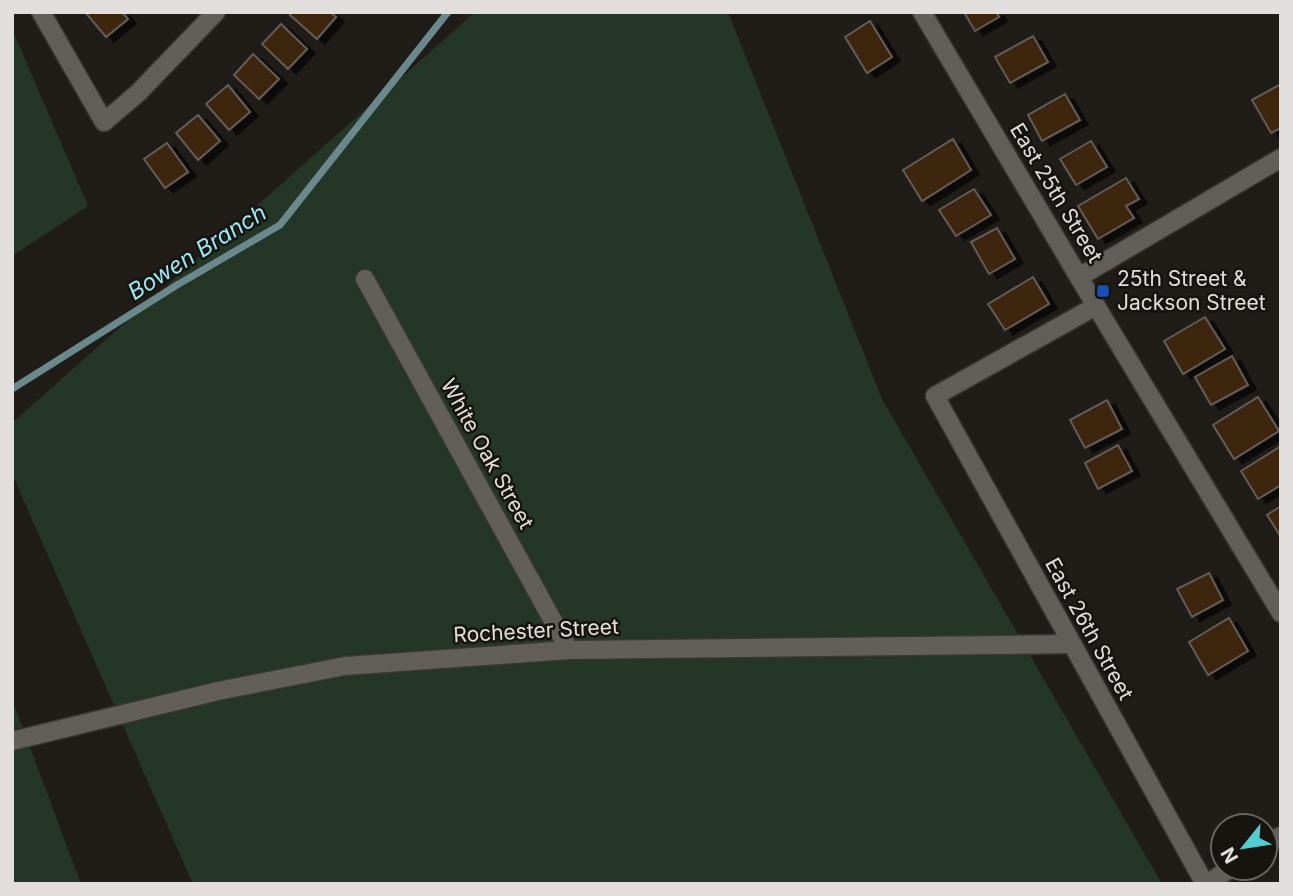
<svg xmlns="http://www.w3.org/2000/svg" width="1293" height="896" font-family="Inter,sans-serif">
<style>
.green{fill:#243726}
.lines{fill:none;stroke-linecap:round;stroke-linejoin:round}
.stream{stroke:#6b888d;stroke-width:7}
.building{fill:#3c280e;stroke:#625d58;stroke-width:2;filter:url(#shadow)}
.street-casing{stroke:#393633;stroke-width:21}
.secondary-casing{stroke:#393633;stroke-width:21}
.street{stroke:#625e59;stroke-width:18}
.secondary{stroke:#625e59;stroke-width:18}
.transit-dot{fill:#1a4fb4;stroke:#17130f;stroke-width:2.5}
.labels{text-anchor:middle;stroke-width:5;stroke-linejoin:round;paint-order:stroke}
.street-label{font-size:21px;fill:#e1dedb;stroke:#17130f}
.poi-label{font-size:21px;fill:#e1dedb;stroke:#17130f;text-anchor:start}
.water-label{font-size:23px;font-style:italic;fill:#9ae8f6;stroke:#17130f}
</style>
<defs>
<filter id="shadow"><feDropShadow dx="8" dy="4.5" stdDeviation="0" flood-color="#0009"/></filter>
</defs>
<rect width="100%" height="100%" fill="#201c18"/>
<g class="green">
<path d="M475 12H728L882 399 1162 884H193L12 474V423Z"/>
<path d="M12 29 88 206 12 256Z"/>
<path d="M12 699 81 884H12Z"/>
</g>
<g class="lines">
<path class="stream" d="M12 389 177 285 280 225 448 12"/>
</g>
<g class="building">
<path d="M85 12H122L128 19 106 37Z"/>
<path d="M292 12H330L336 17 317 39 290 15Z"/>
<path d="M967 12H996L999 17 975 31 965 14Z"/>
<path d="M870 21 892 57 867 73 845 37Z"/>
<path d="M281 24 307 49 288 69 262 44Z"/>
<path d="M1033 36 1048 62 1010 83 995 57Z"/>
<path d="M253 54 279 79 259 99 234 75Z"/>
<path d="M1281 84V128L1271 133 1252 100Z"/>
<path d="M228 85 250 112 229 130 206 104Z"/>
<path d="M1065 94 1080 120 1042 141 1028 115Z"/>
<path d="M198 115 220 141 198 160 176 133Z"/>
<path d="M953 139 971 170 922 201 903 170Z"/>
<path d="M1091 141 1107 167 1076 185 1060 159Z"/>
<path d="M167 143 188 172 165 188 144 159Z"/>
<path d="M1126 178 1139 199 1126 206 1134 218 1098 239 1078 206Z"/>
<path d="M974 189 991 215 956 236 939 210Z"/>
<path d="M997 228 1015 259 989 274 971 242Z"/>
<path d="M1033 277 1049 304 1005 330 988 304Z"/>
<path d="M1205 317 1225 349 1183 374 1164 341Z"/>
<path d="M1232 356 1248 385 1211 405 1195 377Z"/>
<path d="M1258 397 1279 431 1234 459 1213 425Z"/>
<path d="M1107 400 1122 429 1085 448 1070 420Z"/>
<path d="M1118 445 1132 471 1098 489 1085 463Z"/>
<path d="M1281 446V485L1258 499 1241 471Z"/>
<path d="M1281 506V537L1267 515Z"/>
<path d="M1209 573 1223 600 1192 617 1177 589Z"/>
<path d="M1229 618 1248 651 1208 675 1189 642Z"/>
</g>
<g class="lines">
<defs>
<g id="street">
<path d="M41 12 104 122 138 93 216 12"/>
<path d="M1079 277 1281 158"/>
<path d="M365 279 569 650"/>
<path d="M1096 306 935 396 1205 884"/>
<path d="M12 741 218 691 345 666 569 650 1072 644"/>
<path d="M1265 846 1281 836"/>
<path d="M1207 884 1231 868"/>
</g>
<path id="secondary" d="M922 12 1096 306 1281 613"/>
</defs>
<use href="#street" class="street-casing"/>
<use href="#secondary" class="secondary-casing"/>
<use href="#street" class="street"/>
<use href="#secondary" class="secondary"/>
</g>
<rect class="transit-dot" x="1096" y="284" width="14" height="14" rx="3.5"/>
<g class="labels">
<g class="street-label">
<text transform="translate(1056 193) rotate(59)" y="7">East 25th Street</text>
<text transform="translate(487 454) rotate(61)" y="7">White Oak Street</text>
<text transform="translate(1089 629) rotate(61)" y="7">East 26th Street</text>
<text transform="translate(536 631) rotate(-3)" y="7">Rochester Street</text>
</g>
<g class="poi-label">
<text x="1117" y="286">25th Street &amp;<tspan x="1117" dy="24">Jackson Street</tspan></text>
</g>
<g class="water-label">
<text transform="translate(197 252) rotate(-32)" y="8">Bowen Branch</text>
</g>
</g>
<rect width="1293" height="896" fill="none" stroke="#e1dedb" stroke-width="28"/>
<g transform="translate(1244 847) rotate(240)"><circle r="33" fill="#17130f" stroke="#686461" stroke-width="2"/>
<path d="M0-5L12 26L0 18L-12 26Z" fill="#52cdcf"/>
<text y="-10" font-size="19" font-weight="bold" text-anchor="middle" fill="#e1dedb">N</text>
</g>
</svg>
